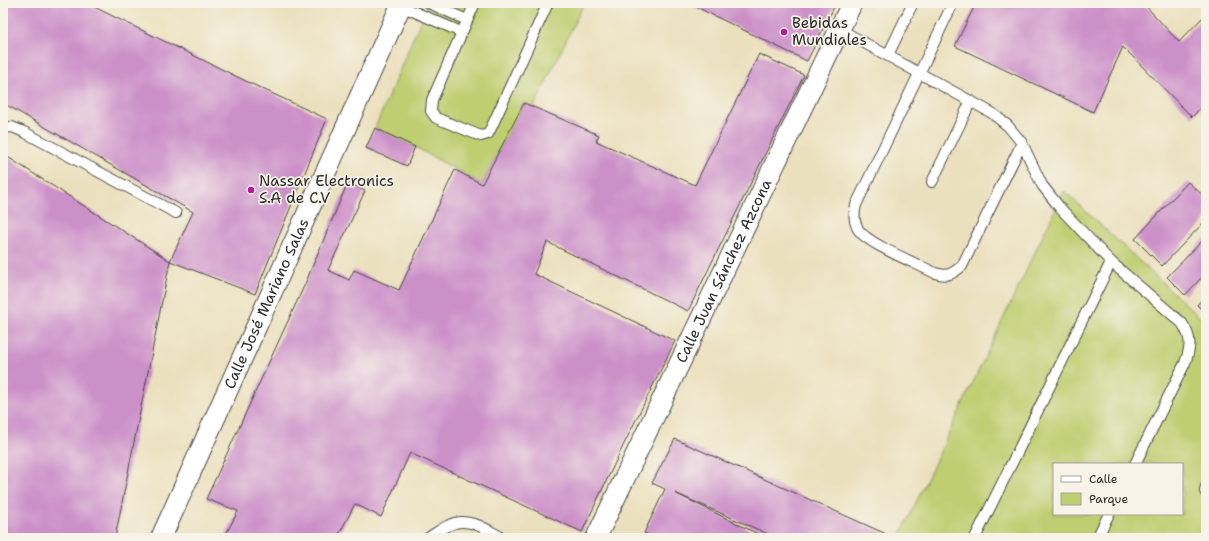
<svg xmlns="http://www.w3.org/2000/svg" width="1209" height="541" font-family="'Shantell Sans',sans-serif">
<style>
.green{fill:#bece70;stroke:#747c4e;fill-rule:evenodd}
.building{fill:#cc90c9}
.lines{fill:none;stroke-linecap:round;stroke-linejoin:round}
.service-casing{stroke:#484641;stroke-width:12}
.minor-casing{stroke:#484641;stroke-width:22}
.service{stroke:#fff;stroke-width:10}
.minor{stroke:#fff;stroke-width:20}
.poi-dot{fill:#b5179e;stroke:#f7f3e8;stroke-width:1.5}
.labels{text-anchor:middle;stroke-width:3.5;stroke-linejoin:round;paint-order:stroke}
.poi-label{font-size:15px;fill:#2b2b2b;stroke:#f7f3e8;text-anchor:start}
.street-label{font-size:15px;fill:#2b2b2b;stroke:#f7f3e8}
</style>
<rect width="100%" height="100%" fill="#f7f3e8"/>
<filter id="ink" filterUnits="userSpaceOnUse"><feTurbulence type="fractalNoise" baseFrequency=".025" numOctaves="2"/><feDisplacementMap in="SourceGraphic" scale="8" xChannelSelector="R" yChannelSelector="G"/><feConvolveMatrix kernelMatrix="1 2 1 2 8 2 1 2 1" color-interpolation-filters="sRGB"/></filter>
<filter id="wash" filterUnits="userSpaceOnUse"><feTurbulence type="fractalNoise" baseFrequency=".012" numOctaves="4" result="noise"/><feDisplacementMap in="SourceGraphic" scale="16" xChannelSelector="R" yChannelSelector="G"/><feGaussianBlur stdDeviation="0.9" result="paint"/><feColorMatrix in="noise" values="0 0 0 0 0 0 0 0 0 0 0 0 0 0 0 0 0 1.4 0 .05"/><feComposite in="paint" operator="in"/></filter>
<g filter="url(#wash)">
<rect width="100%" height="100%" fill="#ebe0be"/>
<g class="green">
<path d="M428 3H584L534 107 524 103 482 184 415 147 375 128Z"/>
<path d="M1064 191 1206 323V538H899ZM1054 464H1182V514H1054Z"/>
</g>
<g id="blocks">
<g class="building">
<path d="M3 3H86L254 85 327 119 255 294 170 261 193 212 3 103Z"/>
<path d="M688 3H836L807 61Z"/>
<path d="M976 3H1143L1179 42 1206 14V102L1192 117 1123 47 1093 112 955 46Z"/>
<path d="M759 54 804 75 688 311 547 242 534 274 675 341 624 444 582 532 410 453 381 517 355 504 337 538H224L238 511 206 499 305 284 348 182 365 191 328 270 349 280 354 270 399 290 455 170 482 184 524 103 599 135 596 141 695 185Z"/>
<path d="M375 128 415 147 407 166 366 148Z"/>
<path d="M3 154 170 261 115 538H3Z"/>
<path d="M1188 182 1206 198V220L1162 266 1135 239Z"/>
<path d="M1206 237V273L1185 295 1167 277Z"/>
<path d="M1206 295V314L1197 305Z"/>
<path d="M675 439 895 538H777L675 493 766 538H655L644 533 665 489 652 483Z"/>
</g>
</g>
</g>
<g filter="url(#ink)">
<use href="#blocks" fill-opacity="0" stroke="#484641" stroke-width="1"/>
<g class="lines">
<defs>
<g id="service">
<path d="M429 3 467 20"/>
<path d="M475 3 432 100 431 111 436 118 481 136 488 134 492 126 548 3"/>
<path d="M953 3 856 205C854 213 853 221 858 229 867 244 918 264 935 273 948 277 952 274 962 266L1022 143"/>
<path d="M401 6 461 32"/>
<path d="M839 29 992 113 1008 126 1022 143 1042 185 1060 208 1111 262 1182 323C1192 338 1191 347 1185 363L1135 464"/>
<path d="M888 55 913 3"/>
<path d="M3 128 12 127 24 132 176 213"/>
<path d="M932 182 971 101"/>
<path d="M1206 486 1205 491 1206 493"/>
<path d="M428 538C436 533 446 525 455 523 471 518 489 531 503 538"/>
<path d="M975 538 1111 262"/>
<path d="M1097 538 1109 514"/>
</g>
<g id="minor">
<path id="s1" d="M161 538 402 3"/>
<path id="s2" d="M596 538 852 3"/>
</g>
</defs>
<use href="#service" class="service-casing"/>
<use href="#minor" class="minor-casing"/>
<use href="#service" class="service"/>
<use href="#minor" class="minor"/>
</g>
</g>
<g class="poi-dot">
<circle cx="784" cy="32" r="4"/>
<circle cx="251" cy="190" r="4"/>
</g>
<g class="labels">
<g class="poi-label">
<text x="792" y="28">Bebidas<tspan x="792" dy="17">Mundiales</tspan></text>
<text x="259" y="186">Nassar Electronics<tspan x="259" dy="17">S.A de C.V</tspan></text>
</g>
<g class="street-label">
<text dy="5" stroke="none"><textPath href="#s2" startOffset="296">Calle Juan Sánchez Azcona</textPath></text>
<text dy="5" stroke="none"><textPath href="#s1" startOffset="257">Calle José Mariano Salas</textPath></text>
</g>
</g>
<rect width="1209" height="541" fill="none" stroke="#f7f3e8" stroke-width="16"/>
<rect x="1053" y="463" width="130" height="52" fill="#f7f3e8" stroke="#a5a39c"/>
<rect x="1061" y="476" width="20" height="6" fill="#ffffff" stroke="#a5a39c"/>
<text x="1089" y="483" font-size="12" fill="#2b2b2b">Calle</text>
<rect x="1061" y="493" width="20" height="12" fill="#bece70" stroke="#a5a39c"/>
<text x="1089" y="503" font-size="12" fill="#2b2b2b">Parque</text>
</svg>
